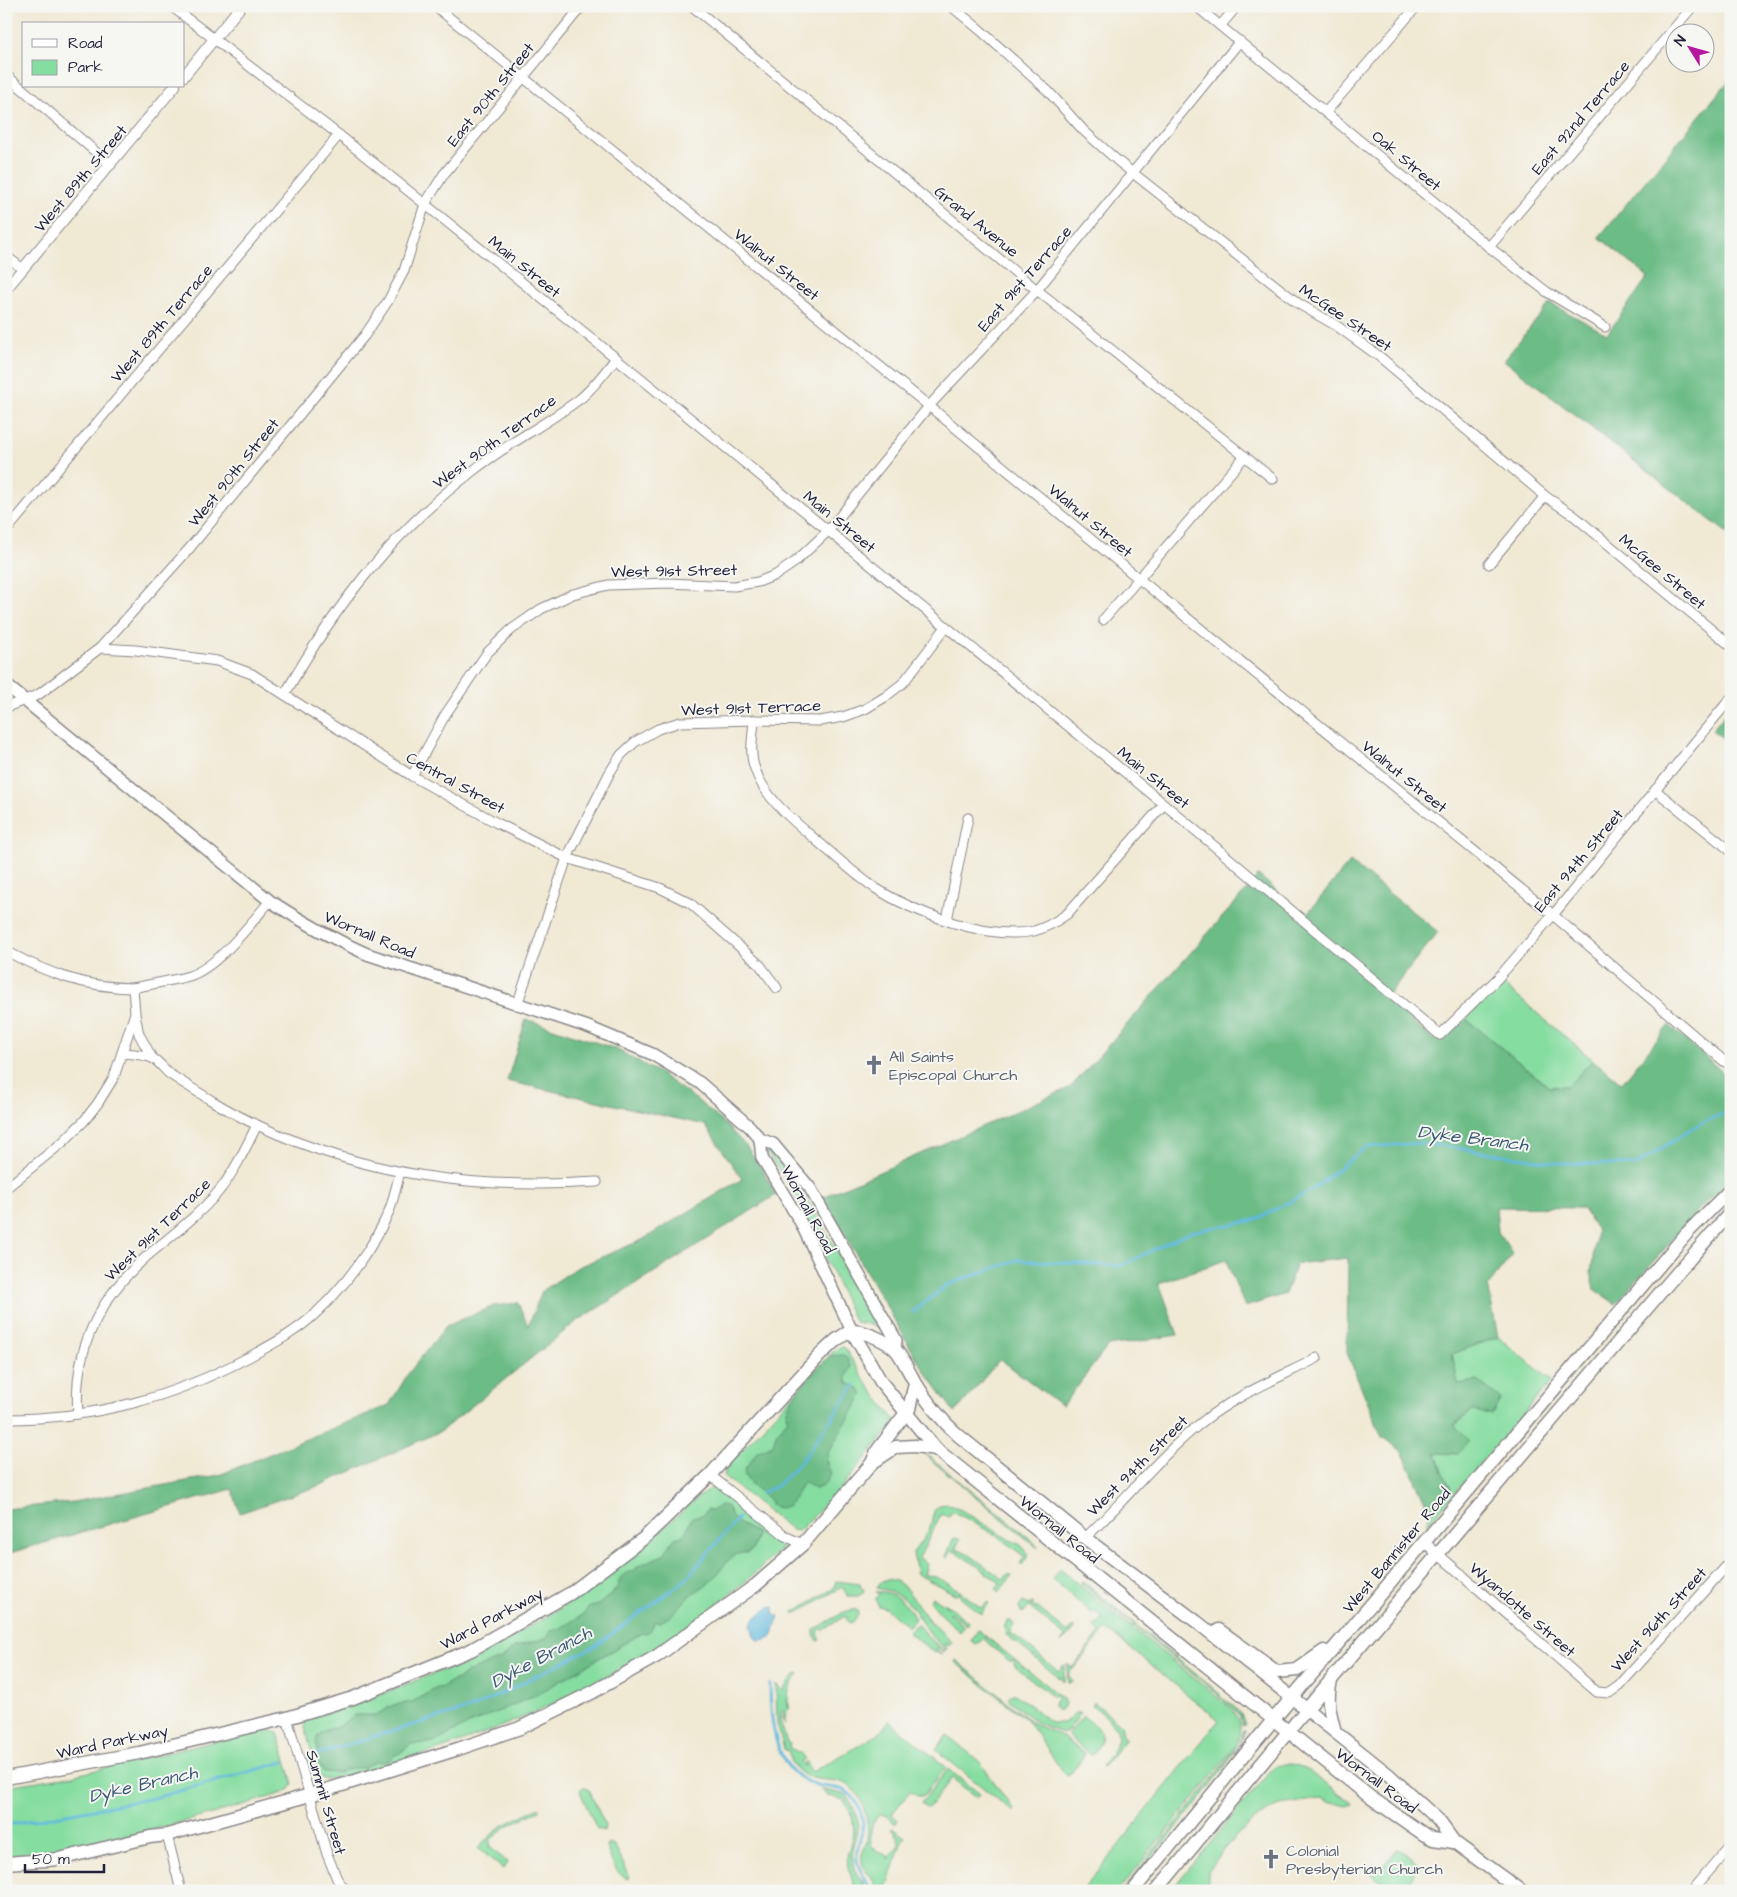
<svg xmlns="http://www.w3.org/2000/svg" width="1737" height="1897" font-family="'Architects Daughter',sans-serif">
<style>
.green{fill:#86dda0;stroke:#54806e}
.forest{fill:#6cbc86;stroke:#476f60}
.water{fill:#60b9dd;stroke:#416e8c}
.lines{fill:none;stroke-linecap:round;stroke-linejoin:round}
.stream{stroke:#60b9dd;stroke-width:3}
.minor-casing{stroke:#898688;stroke-width:11}
.tertiary-casing{stroke:#898688;stroke-width:12}
.secondary-casing{stroke:#898688;stroke-width:14}
.primary-casing{stroke:#898688;stroke-width:15}
.minor{stroke:#fff;stroke-width:9}
.tertiary{stroke:#fff;stroke-width:10}
.secondary{stroke:#fff;stroke-width:11}
.primary{stroke:#fff;stroke-width:12}
.labels{text-anchor:middle;stroke-width:4;stroke-linejoin:round;paint-order:stroke}
.street-label{font-size:16px;fill:#22223b;stroke:#f6f6f2}
.worship-label{font-size:16px;fill:#5b616d;stroke:#f6f6f2;text-anchor:start}
.water-label{font-size:18px;font-style:italic;fill:#385774;stroke:#f6f6f2}
</style>
<rect width="100%" height="100%" fill="#f6f6f2"/>
<filter id="ink" filterUnits="userSpaceOnUse"><feTurbulence type="fractalNoise" baseFrequency=".02" numOctaves="2"/><feDisplacementMap in="SourceGraphic" scale="10" xChannelSelector="R" yChannelSelector="G"/><feConvolveMatrix kernelMatrix="1 2 1 2 8 2 1 2 1" color-interpolation-filters="sRGB"/></filter>
<filter id="wash" filterUnits="userSpaceOnUse"><feTurbulence type="fractalNoise" baseFrequency=".0096" numOctaves="4" result="noise"/><feDisplacementMap in="SourceGraphic" scale="20" xChannelSelector="R" yChannelSelector="G"/><feGaussianBlur stdDeviation="1.12" result="paint"/><feColorMatrix in="noise" values="0 0 0 0 0 0 0 0 0 0 0 0 0 0 0 0 0 1.4 0 .05"/><feComposite in="paint" operator="in"/></filter>
<g filter="url(#wash)">
<rect width="100%" height="100%" fill="#f0e9d4"/>
<g class="green">
<path d="M1501 983 1593 1060 1568 1086 1549 1087 1466 1019Z"/>
<path d="M766 1145 795 1181 812 1207 882 1330 872 1325 855 1322 853 1318 794 1190 764 1149Z"/>
<path d="M1498 1337 1552 1381 1427 1525 1430 1513 1451 1490 1435 1453 1454 1426 1472 1411 1458 1384 1452 1353Z"/>
<path d="M842 1347H844L870 1388 896 1421 837 1493 799 1531 792 1530 726 1478 724 1474 729 1464 818 1368 833 1352Z"/>
<path d="M924 1454 932 1459 1033 1541 1038 1548Z"/>
<path d="M711 1488H718L780 1540 782 1545 780 1550C688 1639 572 1703 452 1745 414 1759 374 1768 335 1778L324 1779 319 1777 304 1724 306 1719 361 1702 458 1664 543 1619 581 1595 631 1557 695 1500Z"/>
<path d="M947 1504 953 1505 1010 1540 1021 1545 1027 1552V1558L1021 1565 1020 1563 1025 1557 997 1536 953 1511 948 1517 941 1514 919 1558 927 1563 924 1575C942 1574 966 1596 981 1608L988 1602 989 1603 981 1614 961 1598 959 1593 955 1594 917 1574 913 1553 929 1530 935 1509 940 1505Z"/>
<path d="M956 1538 960 1540 956 1547V1550H961L967 1553 1003 1579 1008 1574 1012 1576 998 1593 996 1589 1000 1583 978 1566 952 1550 948 1557H946L953 1539Z"/>
<path d="M1060 1569 1227 1705C1246 1722 1244 1734 1230 1754L1118 1891H1082L1219 1720 1106 1629 1068 1675 1073 1680 1071 1682H1068L1067 1664 1072 1668 1100 1633 1094 1627 1102 1618 1094 1611 1092 1613 1052 1580Z"/>
<path d="M887 1579 896 1581 905 1587 928 1619 952 1642 949 1646 945 1643 944 1645 947 1648 946 1650 930 1635 911 1606 903 1598 890 1591 877 1588 882 1581Z"/>
<path d="M836 1581 860 1584 861 1588 864 1589 863 1593 858 1596H848L842 1587 795 1614 794 1612 834 1588Z"/>
<path d="M1082 1581 1214 1689 1240 1712 1245 1724 1243 1725 1239 1714 1215 1692 1081 1583Z"/>
<path d="M876 1592C895 1590 908 1605 915 1619L908 1627 885 1608 879 1606 875 1599 879 1594Z"/>
<path d="M932 1597 950 1607 968 1622 966 1625 950 1612 949 1613 964 1627 960 1632 940 1613 930 1601Z"/>
<path d="M1023 1602 1029 1605 1032 1603V1607L1038 1608 1068 1633 1073 1627 1075 1628 1061 1644 1065 1636 1029 1607 1024 1613 1020 1611 1019 1607Z"/>
<path d="M852 1610H857L858 1614 853 1622 849 1623 845 1616 823 1630 820 1629 818 1633 821 1640 818 1641 814 1634V1630L844 1612Z"/>
<path d="M1007 1621H1011L1014 1625 1010 1631V1634L1014 1635 1058 1671 1064 1665V1682L1007 1635 1004 1628Z"/>
<path d="M917 1624 928 1637 945 1652 944 1653 937 1648 936 1650 942 1655 928 1648 908 1632Z"/>
<path d="M978 1630 1063 1699 1065 1704 1060 1710H1056L1053 1707 1058 1697 1052 1696 1015 1666 1014 1664 1015 1661H1009L987 1642 985 1640 986 1638 984 1637 976 1644 971 1641Z"/>
<path d="M956 1660 1030 1721 1038 1726 1060 1735 1085 1754 1072 1772 1068 1775 1063 1772 1026 1719 955 1662Z"/>
<path d="M797 1673 799 1674C794 1679 788 1688 788 1697 787 1702 790 1704 789 1709L786 1700 788 1709 785 1718V1724L783 1721 784 1710H782L780 1721 787 1742 790 1744 789 1747 797 1753 800 1752 804 1758 800 1763 805 1767 803 1764 805 1761 812 1772 879 1734 889 1721 946 1767 923 1796H917L910 1791 892 1814 898 1820 895 1824 890 1818 882 1814C870 1818 870 1834 871 1845L877 1851 888 1856V1859C895 1846 906 1846 892 1830V1828L905 1837 902 1841 885 1891H878C876 1887 874 1882 872 1878 869 1872 863 1869 862 1862 860 1855 864 1850 866 1844 871 1828 865 1802 853 1789 838 1772 808 1791 790 1760L789 1752 784 1749 777 1724 776 1684 783 1691 788 1682Z"/>
<path d="M1012 1694H1015L1052 1723H1064L1075 1713H1081L1066 1733H1063L1037 1723 1008 1699Z"/>
<path d="M1094 1702 1121 1725 1123 1735 1126 1739 1103 1767 1102 1766C1127 1733 1122 1729 1092 1705Z"/>
<path d="M1083 1716C1102 1731 1109 1735 1091 1756L1068 1736V1734Z"/>
<path d="M266 1729 278 1733 293 1784 290 1789 283 1793 226 1810 142 1833 56 1853 6 1858V1786L76 1775Z"/>
<path d="M1244 1730H1245C1245 1752 1144 1866 1124 1891H1122L1219 1771 1240 1743Z"/>
<path d="M947 1735 980 1762 1014 1810 1012 1811 936 1750Z"/>
<path d="M1289 1763 1304 1768 1354 1804 1347 1806 1320 1799 1280 1805 1269 1810 1239 1833 1223 1850 1208 1871V1891H1183L1179 1888 1176 1891H1170L1272 1769 1277 1766Z"/>
<path d="M948 1769 980 1794 977 1798 952 1778 928 1808 921 1803Z"/>
<path d="M583 1787 589 1790 605 1825 604 1831 597 1829 581 1794 580 1790Z"/>
<path d="M820 1789 847 1795 856 1813 859 1825 852 1849 853 1866 856 1873 862 1879 865 1891H856L848 1867 847 1857 854 1830 852 1815 844 1800 829 1796Z"/>
<path d="M539 1807 540 1810 507 1826 490 1840V1847L508 1863 503 1869 478 1848 500 1827Z"/>
<path d="M608 1843 614 1845 629 1875 628 1879C615 1875 611 1859 606 1847Z"/>
<path d="M1398 1848 1421 1866 1405 1885 1387 1886 1367 1871 1373 1864 1381 1870Z"/>
</g>
<g class="forest">
<path d="M1731 78V536L1504 360 1550 303 1607 334 1648 277 1599 237Z"/>
<path d="M1731 707V744L1712 730Z"/>
<path d="M1350 862 1438 932 1386 998 1432 1039 1443 1040 1466 1019 1549 1087 1568 1086 1593 1060 1622 1083 1669 1025 1727 1076 1731 1071V1181L1705 1203 1616 1304 1595 1290 1591 1272 1597 1230 1582 1208 1496 1207 1498 1232 1513 1254 1488 1286 1498 1337 1452 1354 1458 1384 1478 1381 1501 1399 1492 1414 1472 1411 1454 1425 1469 1440 1458 1454 1435 1453 1451 1490 1430 1513 1402 1451 1382 1437 1347 1353 1348 1258 1296 1264 1285 1294 1245 1307 1226 1260 1159 1283 1178 1335 1108 1346 1062 1406 1000 1359 955 1413 921 1366 823 1197 1071 1087 1251 885 1258 875 1306 915Z"/>
<path d="M526 1019 616 1049 659 1073 697 1100 724 1123 746 1146 763 1170 776 1195 576 1322 441 1431 321 1485 240 1513 232 1489 6 1554V1535L11 1531 6 1524V1509L73 1502 219 1475 389 1405 408 1374 446 1326 494 1306 518 1303 528 1326 542 1291 578 1267 642 1240 742 1179 705 1125 507 1081Z"/>
<path d="M843 1355 847 1357 851 1367C842 1387 849 1381 862 1391V1396L828 1453 826 1460 831 1474C827 1482 824 1487 815 1489L806 1483 802 1484C796 1496 788 1515 771 1505V1501L749 1482 744 1474 745 1469 757 1452 773 1445 776 1434 788 1419 786 1414C792 1391 813 1373 829 1356Z"/>
<path d="M720 1505 727 1506 732 1517 739 1524 757 1533 753 1549 747 1553C729 1551 723 1570 712 1580 706 1586 697 1590 690 1596 678 1607 674 1616 658 1623L654 1621 653 1626 647 1633H642L536 1695 467 1725 441 1739 429 1743 411 1744 400 1753 393 1756 389 1761 375 1762 362 1768H351L344 1770 339 1773 324 1772 317 1761 318 1749 316 1743 318 1736 322 1732 328 1729 336 1728 355 1715H376L393 1705 412 1702 437 1688 444 1687 449 1682 460 1678 467 1672 503 1658 514 1647 543 1639 549 1636 550 1631 559 1629 576 1619 583 1615 588 1608 598 1605 616 1590 621 1577 626 1573 634 1571 638 1566 663 1555 675 1538 682 1536 686 1531 692 1517 703 1515 707 1510 712 1511Z"/>
</g>
<path class="water" d="M771 1606 774 1607V1614L779 1616 773 1634 768 1640 759 1641 754 1636 751 1625 755 1618Z"/>
<g class="lines">
<g class="stream">
<path d="M913 1312 947 1285 1017 1260 1120 1266 1190 1232 1255 1220 1312 1190 1366 1147 1423 1143 1558 1163 1637 1165 1692 1128 1731 1110"/>
<path d="M762 1493 778 1485 803 1459 855 1385"/>
<path d="M770 1684C770 1716 773 1767 808 1782 830 1792 847 1780 859 1808 870 1833 854 1840 857 1860 858 1872 869 1878 869 1891"/>
<path d="M318 1754 382 1734 475 1707 595 1646 684 1581 738 1518"/>
<path d="M6 1825 154 1798 284 1762"/>
</g>
</g>
</g>
<g filter="url(#ink)">
<g class="lines">
<defs>
<g id="minor">
<path d="M171 6 339 135 616 358 1164 804 1440 1035 1498 978 1553 915 1731 698"/>
<path d="M435 6 929 406 1138 578 1553 915 1725 1062"/>
<path d="M692 6 1037 290 1273 479"/>
<path d="M951 6 979 29 1048 91 1084 131 1119 162 1299 304 1337 326 1380 357 1545 496 1573 515 1731 646"/>
<path d="M1196 6 1489 247 1547 292 1605 327"/>
<path d="M1221 25 1237 6"/>
<path d="M6 75 111 165"/>
<path d="M1326 112 1417 6"/>
<path d="M1489 247 1693 6"/>
<path d="M6 256 23 269"/>
<path d="M6 531 339 135"/>
<path d="M1489 564 1545 496"/>
<path d="M1103 620 1245 456"/>
<path d="M100 648 136 650 217 661 252 674 412 776 497 823 567 858 660 888 690 903 760 965 777 988"/>
<path d="M285 694C337 603 391 534 474 470 508 443 547 424 581 398 595 386 605 372 616 358"/>
<path d="M6 709 9 706 38 695 100 648 189 549 365 335 388 301 404 271 425 204 444 174 582 6"/>
<path d="M754 720C753 736 749 754 755 769 765 799 793 820 816 840 835 856 854 874 875 888 913 912 988 941 1034 931 1046 928 1057 921 1067 914L1164 804"/>
<path d="M412 776 445 715 487 653 511 630 541 609 573 594 608 585 668 583 734 586 758 582 776 575 795 562 828 531 929 406 1037 290 1240 41"/>
<path d="M1655 790 1731 851"/>
<path d="M947 920 968 818"/>
<path d="M6 951C49 974 84 987 133 988"/>
<path d="M517 1005 567 858 610 772 621 755 635 742 658 729 680 722 754 720 820 721 843 717 865 709 885 697 903 683 946 627"/>
<path d="M135 1015 139 1034 152 1058"/>
<path d="M122 1053C131 1054 143 1054 152 1058 159 1061 165 1071 171 1075 199 1093 227 1111 257 1125 367 1176 477 1190 597 1182"/>
<path d="M6 1188 63 1142 84 1121 98 1103 114 1077 135 1013 133 988C151 984 171 981 189 976 218 967 251 923 270 901"/>
<path d="M78 1414C73 1350 98 1299 146 1257 171 1236 198 1216 219 1191 235 1171 246 1147 257 1125"/>
<path d="M6 1419C94 1419 172 1398 249 1357 273 1344 296 1332 316 1313 346 1285 374 1247 390 1209 394 1197 397 1184 400 1172"/>
<path d="M710 1475 787 1537 803 1544"/>
<path d="M1085 1538C1125 1501 1158 1457 1201 1423 1234 1396 1279 1378 1317 1358"/>
<path d="M1424 1542 1597 1692 1609 1693 1619 1686 1731 1561"/>
<path d="M287 1718 327 1854 337 1879 346 1891"/>
<path d="M167 1835 181 1891"/>
<path d="M1692 1891 1731 1845"/>
</g>
<g id="tertiary">
<path d="M184 76 241 6"/>
<path d="M6 289 175 86"/>
</g>
<g id="secondary">
<path d="M6 685 270 901C301 921 333 939 367 954L588 1027 652 1054 700 1083 750 1127 760 1139 773 1144 810 1188 896 1340 895 1349"/>
<path d="M760 1139 762 1158 801 1223 852 1331"/>
</g>
<g id="primary">
<path d="M852 1331 881 1382 936 1449 1370 1797 1425 1835 1433 1839 1454 1842"/>
<path d="M872 1463 877 1451 909 1409 915 1383"/>
<path d="M1219 1630 1277 1672 1297 1670 1324 1651"/>
<path d="M1331 1681C1326 1701 1330 1712 1335 1732"/>
<path d="M6 1778 139 1753 287 1718 353 1698 471 1650 571 1593 644 1538 710 1475 820 1355C829 1347 838 1336 850 1332 860 1328 888 1342 895 1349 902 1356 909 1373 915 1382 927 1402 941 1420 958 1435L1085 1538 1197 1622 1389 1775 1438 1820 1454 1842 1521 1891"/>
<path d="M6 1863 59 1859 150 1837 167 1835 310 1795 458 1749 520 1728 593 1692 657 1656 756 1585 803 1544 872 1463 896 1447 915 1446 936 1449"/>
<path d="M1133 1891 1273 1720 1687 1233 1731 1189"/>
<path d="M1156 1891 1331 1680 1671 1280 1731 1212"/>
</g>
</defs>
<use href="#minor" class="minor-casing"/>
<use href="#tertiary" class="tertiary-casing"/>
<use href="#secondary" class="secondary-casing"/>
<use href="#primary" class="primary-casing"/>
<use href="#minor" class="minor"/>
<use href="#tertiary" class="tertiary"/>
<use href="#secondary" class="secondary"/>
<use href="#primary" class="primary"/>
</g>
</g>
<defs>
<symbol id="church-bare" viewBox="-9 -9 18 18"><path d="M-1.2-6h2.4v3.5h3.3v2.4h-3.3V6h-2.4V-.1h-3.3v-2.4h3.3Z" fill="#6b7280" stroke="#f6f6f2" stroke-width="2.5" paint-order="stroke"/></symbol>
</defs>
<g fill-rule="evenodd">
<use href="#church-bare" x="860" y="1051" width="28" height="28"/>
<use href="#church-bare" x="1257" y="1845" width="28" height="28"/>
</g>
<g class="labels">
<g class="street-label">
<text transform="translate(490 94) rotate(-51)" y="6">East 90th Street</text>
<text transform="translate(1580 117) rotate(-50)" y="6">East 92nd Terrace</text>
<text transform="translate(1407 160) rotate(40)" y="6">Oak Street</text>
<text transform="translate(80 178) rotate(-50)" y="6">West 89th Street</text>
<text transform="translate(977 221) rotate(39)" y="6">Grand Avenue</text>
<text transform="translate(777 264) rotate(39)" y="6">Walnut Street</text>
<text transform="translate(525 266) rotate(39)" y="6">Main Street</text>
<text transform="translate(1024 278) rotate(-49)" y="6">East 91st Terrace</text>
<text transform="translate(1346 317) rotate(34)" y="6">McGee Street</text>
<text transform="translate(161 323) rotate(-50)" y="6">West 89th Terrace</text>
<text transform="translate(494 441) rotate(-36)" y="6">West 90th Terrace</text>
<text transform="translate(233 472) rotate(-51)" y="6">West 90th Street</text>
<text transform="translate(1091 520) rotate(40)" y="6">Walnut Street</text>
<text transform="translate(840 521) rotate(39)" y="6">Main Street</text>
<text transform="translate(674 570) rotate(-1)" y="6">West 91st Street</text>
<text transform="translate(1663 571) rotate(40)" y="6">McGee Street</text>
<text transform="translate(751 707) rotate(-2)" y="6">West 91st Terrace</text>
<text transform="translate(1405 776) rotate(39)" y="6">Walnut Street</text>
<text transform="translate(1154 777) rotate(39)" y="6">Main Street</text>
<text transform="translate(456 782) rotate(29)" y="6">Central Street</text>
<text transform="translate(1578 860) rotate(-50)" y="6">East 94th Street</text>
<text transform="translate(370 934) rotate(23)" y="6">Wornall Road</text>
<text transform="translate(809 1209) rotate(62)" y="6">Wornall Road</text>
<text transform="translate(157 1229) rotate(-44)" y="6">West 91st Terrace</text>
<text transform="translate(1137 1465) rotate(-45)" y="6">West 94th Street</text>
<text transform="translate(1060 1529) rotate(39)" y="6">Wornall Road</text>
<text transform="translate(1396 1550) rotate(-50)" y="6">West Bannister Road</text>
<text transform="translate(1523 1609) rotate(41)" y="6">Wyandotte Street</text>
<text transform="translate(491 1618) rotate(-28)" y="6">Ward Parkway</text>
<text transform="translate(1658 1619) rotate(-48)" y="6">West 96th Street</text>
<text transform="translate(112 1741) rotate(-12)" y="6">Ward Parkway</text>
<text transform="translate(1377 1780) rotate(37)" y="6">Wornall Road</text>
<text transform="translate(327 1802) rotate(74)" y="6">Summit Street</text>
</g>
<g class="worship-label">
<text x="889" y="1062">All Saints<tspan x="889" dy="18">Episcopal Church</tspan></text>
<text x="1286" y="1856">Colonial<tspan x="1286" dy="18">Presbyterian Church</tspan></text>
</g>
<g class="water-label">
<text transform="translate(1473 1138) rotate(7)" y="6">Dyke Branch</text>
<text transform="translate(541 1657) rotate(-28)" y="6">Dyke Branch</text>
<text transform="translate(143 1784) rotate(-13)" y="6">Dyke Branch</text>
</g>
</g>
<rect width="1737" height="1897" fill="none" stroke="#f6f6f2" stroke-width="25"/>
<rect x="22" y="22" width="162" height="65" fill="#f6f6f2" stroke="#a1a1a9"/>
<rect x="32" y="39" width="25" height="8" fill="#ffffff" stroke="#a1a1a9"/>
<text x="68" y="48" font-size="15" fill="#22223b">Road</text>
<rect x="32" y="60" width="25" height="15" fill="#86dda0" stroke="#a1a1a9"/>
<text x="68" y="72" font-size="15" fill="#22223b">Park</text>
<g transform="translate(1690 48) rotate(307)"><circle r="24" fill="#f6f6f2" stroke="#a1a1a9"/>
<path d="M0-4L9 19L0 12L-9 19Z" fill="#b5179e"/>
<text y="-8" font-size="14" font-weight="bold" text-anchor="middle" fill="#22223b">N</text>
</g>
<path d="M25 1864v8h79v-8" fill="none" stroke="#22223b" stroke-width="2.5"/>
<text x="32" y="1864" font-size="15" fill="#22223b" stroke="#f6f6f2" stroke-width="4" paint-order="stroke">50 m</text>
</svg>
